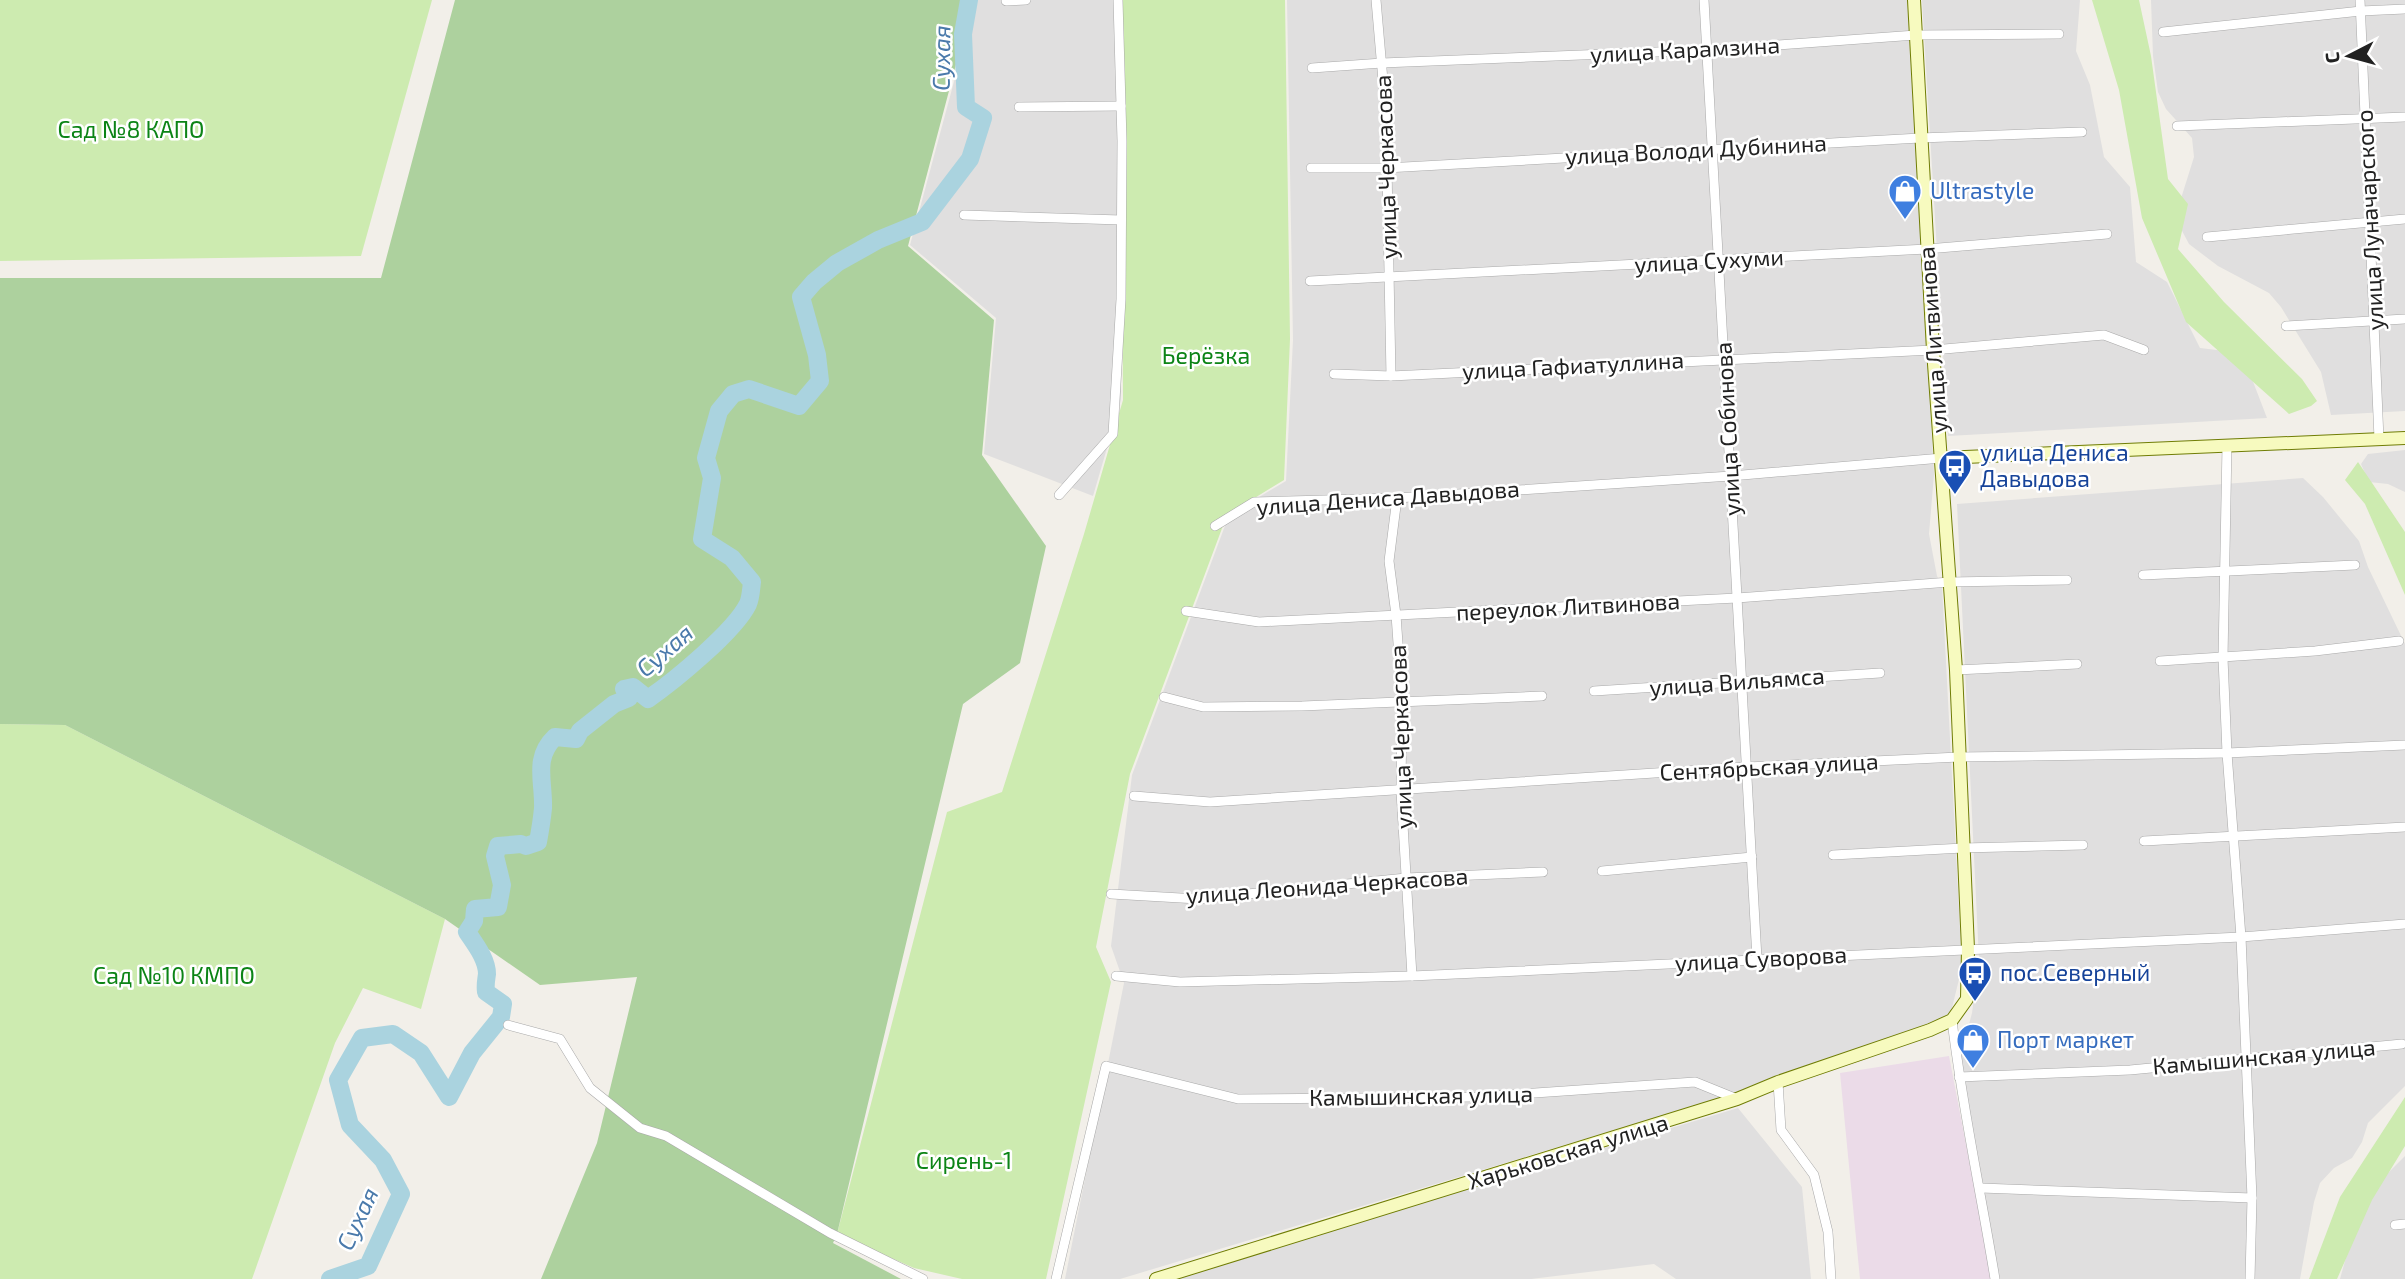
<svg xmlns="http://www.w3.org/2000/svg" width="2405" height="1279" font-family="'Exo 2',sans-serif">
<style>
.residential{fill:#e0dfdf}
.industrial{fill:#ebdbe8}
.grass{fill:#cdebb0}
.forest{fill:#add19e}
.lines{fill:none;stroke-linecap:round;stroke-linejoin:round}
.river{stroke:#aad3df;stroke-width:18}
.street-casing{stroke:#a9a9a9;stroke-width:10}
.secondary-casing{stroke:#707d05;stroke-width:14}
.street{stroke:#fff;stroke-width:9}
.secondary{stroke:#f7fabf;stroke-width:12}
.labels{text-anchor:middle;stroke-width:5;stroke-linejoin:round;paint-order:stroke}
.street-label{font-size:23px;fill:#222;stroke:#fff}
.park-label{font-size:23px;fill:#0c8416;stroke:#fff}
.shop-label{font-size:23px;fill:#366cbe;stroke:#fff;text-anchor:start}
.transit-label{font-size:23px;fill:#164399;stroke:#fff;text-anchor:start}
.water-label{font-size:24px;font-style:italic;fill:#4a7aab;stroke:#fff}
</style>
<rect width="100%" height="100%" fill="#f2efe9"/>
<g class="residential">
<path d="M976 0H1117L1121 400 1093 496 984 454 996 318 910 245Z"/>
<path d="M1287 0H1907L1934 474 1929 534 1937 576 1942 586 1962 967 1950 1016 1844 1061 1120 1279H1065L1124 983 1111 946 1132 775 1229 515 1286 481 1293 340Z"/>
<path d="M1922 0H2080L2076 51 2090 85 2104 157 2130 187 2136 262 2167 282 2200 348 2233 352 2247 366 2267 418 1948 436Z"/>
<path d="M2151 0H2405V411L2331 415 2321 372 2281 307 2269 293 2218 266 2189 244 2180 227 2178 208 2194 157 2192 138 2166 109 2158 92 2153 56Z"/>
<path d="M2405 450V492L2388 484 2369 482 2361 464 2368 454Z"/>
<path d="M2303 478 2323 497 2359 541 2368 567 2405 644V1086L2368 1123 2362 1142 2352 1158 2334 1168 2320 1183 2314 1202 2300 1279H1996L1959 1062 1972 1013 1979 960 1957 504Z"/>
<path d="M1738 1108 1802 1187 1811 1279H1676L1654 1264 1531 1279H1168Z"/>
<path d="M2405 1156V1279H2340L2357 1218 2375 1186Z"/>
</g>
<path class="industrial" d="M1949 1056 1992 1279H1860L1840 1073Z"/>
<g class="grass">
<path d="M0 0H432L361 256 0 261Z"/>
<path d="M1121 0H1285L1290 339 1284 480 1227 515 1130 774 1096 947 1111 982 1046 1279H962L914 1268 837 1234 947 812 1002 792 1084 534 1123 400Z"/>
<path d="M2092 0H2139L2151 56 2168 179 2188 204 2178 249 2224 302 2302 379 2317 401 2311 406 2289 414 2186 322 2142 218 2119 90Z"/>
<path d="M2358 462 2405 532V595L2365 504 2345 480Z"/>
<path d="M0 724 65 725 445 919 421 1009 363 988 335 1043 252 1279H0Z"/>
<path d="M2405 1097V1146L2372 1200 2337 1279H2309L2340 1197Z"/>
</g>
<path class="forest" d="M455 0H973L908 246 994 320 982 455 1046 546 1020 663 963 704 837 1234 833 1243 901 1279H541L597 1143 637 977 540 985 445 919 65 725 0 724V278H381Z"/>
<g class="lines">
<path class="river" d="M330 1279 368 1266 401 1194 383 1160 350 1125 338 1080 362 1038 393 1034 421 1053 449 1097 472 1053 501 1017 503 1004 486 992C485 985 486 981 487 974 487 959 475 944 467 932L474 921 475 909 498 907 502 885 495 856 498 846 521 844 526 846 538 842C540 831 542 819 543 808 544 781 533 758 555 737L576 739 580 731 614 704 629 698 624 689 633 687 648 699C674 681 735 631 748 604 751 597 751 589 752 582L732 558 702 539 712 478 706 458 719 411 733 394 749 389 799 406 820 381 817 355 801 297 814 282 837 263 878 240 922 222 970 159 983 118 966 107 963 34 969 0"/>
<defs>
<g id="street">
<path d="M1376 0 1386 115 1391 376"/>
<path d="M1704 0 1757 959"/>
<path d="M2360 0 2379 439"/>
<path d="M1006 1 1026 0"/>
<path d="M2163 32 2361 11 2405 9"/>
<path d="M1312 68 1382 63 1707 50 1916 35 2059 34"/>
<path d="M1019 107 1121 106"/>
<path d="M2177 126 2405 117"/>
<path d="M1311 168H1386L1920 138 2082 132"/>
<path d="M964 215 1121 220"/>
<path d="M2207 237 2405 219"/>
<path d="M1310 281 1927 249 2107 234"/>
<path d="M2286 326 2405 319"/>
<path d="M1334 374 1391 376 1933 350 2104 335 2144 350"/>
<path d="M2227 445 2223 658 2227 753 2241 937 2252 1198 2250 1279"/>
<path d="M1059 495 1113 434 1121 299 1122 141 1118 0"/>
<path d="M1397 498 1389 561 1396 615 1402 700 1401 791 1412 976"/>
<path d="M1215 526 1254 502 1397 498 1731 476 1942 458"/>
<path d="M2143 575 2355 565"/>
<path d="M1186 611 1259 622 1737 598 1950 582 2067 580"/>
<path d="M2160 661 2315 651 2399 641"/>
<path d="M1956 670 2077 664"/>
<path d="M1594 691 1880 673"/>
<path d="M1164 697 1203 707 1302 706 1542 696"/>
<path d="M1134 796 1210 802 1747 767 1959 757 2227 753 2405 745"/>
<path d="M2144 841 2405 827"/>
<path d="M1833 855 1963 848 2083 845"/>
<path d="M1602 871 1752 857"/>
<path d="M1111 894 1198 899 1406 878 1543 872"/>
<path d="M1116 976 1180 982 1412 976 2241 937 2405 924"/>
<path d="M1952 1020C1962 1107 1981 1193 1995 1279"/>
<path d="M508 1025 560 1039 590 1088 640 1128 666 1136 830 1233 923 1279"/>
<path d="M1959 1077 2130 1070 2402 1044"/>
<path d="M1778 1082 1781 1130 1814 1175 1828 1232 1831 1279"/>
<path d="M1981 1188 2252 1198"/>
<path d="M2395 1225 2405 1224"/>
<path d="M1056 1279 1106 1066 1238 1099 1478 1097 1695 1082 1737 1099"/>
</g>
<g id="secondary">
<path d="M1942 458 2405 438"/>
<path d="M1156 1279 1737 1099 1778 1082 1930 1030 1952 1020 1967 999 1968 949 1956 670 1933 350 1914 0"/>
</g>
</defs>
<use href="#street" class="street-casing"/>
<use href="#secondary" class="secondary-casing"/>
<use href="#street" class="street"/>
<use href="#secondary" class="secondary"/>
</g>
<defs>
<symbol id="shop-pin" viewBox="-11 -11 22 30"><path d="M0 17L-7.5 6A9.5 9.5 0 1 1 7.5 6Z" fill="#3f7fe0" stroke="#fff"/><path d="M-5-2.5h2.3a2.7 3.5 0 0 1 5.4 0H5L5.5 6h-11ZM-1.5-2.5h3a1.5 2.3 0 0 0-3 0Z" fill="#fff"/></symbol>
<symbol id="bus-pin" viewBox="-11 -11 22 30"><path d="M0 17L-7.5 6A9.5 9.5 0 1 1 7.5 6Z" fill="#1a4fb4" stroke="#fff"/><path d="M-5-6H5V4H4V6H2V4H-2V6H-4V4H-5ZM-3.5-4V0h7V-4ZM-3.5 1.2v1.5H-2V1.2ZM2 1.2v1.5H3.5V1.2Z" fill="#fff"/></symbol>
</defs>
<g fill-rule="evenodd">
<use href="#shop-pin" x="1886" y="172" width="38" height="52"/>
<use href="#bus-pin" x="1936" y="447" width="38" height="52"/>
<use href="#bus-pin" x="1956" y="954" width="38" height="52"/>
<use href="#shop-pin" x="1954" y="1021" width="38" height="52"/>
</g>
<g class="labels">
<g class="street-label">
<text transform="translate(1685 50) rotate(-3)" y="8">улица Карамзина</text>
<text transform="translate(1696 150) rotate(-3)" y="8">улица Володи Дубинина</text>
<text transform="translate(1386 167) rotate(-92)" y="8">улица Черкасова</text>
<text transform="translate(2370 220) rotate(-93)" y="8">улица Луначарского</text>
<text transform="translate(1709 261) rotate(-3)" y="8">улица Сухуми</text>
<text transform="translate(1933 340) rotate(-94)" y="8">улица Литвинова</text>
<text transform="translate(1573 366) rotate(-3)" y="8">улица Гафиатуллина</text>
<text transform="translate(1728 429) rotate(-93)" y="8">улица Собинова</text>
<text transform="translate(1388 498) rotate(-4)" y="8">улица Дениса Давыдова</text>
<text transform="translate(1568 607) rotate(-3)" y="8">переулок Литвинова</text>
<text transform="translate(1737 682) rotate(-4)" y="8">улица Вильямса</text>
<text transform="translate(1401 737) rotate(-92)" y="8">улица Черкасова</text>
<text transform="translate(1769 767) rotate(-3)" y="8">Сентябрьская улица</text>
<text transform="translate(1327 886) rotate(-4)" y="8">улица Леонида Черкасова</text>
<text transform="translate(1761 959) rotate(-3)" y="8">улица Суворова</text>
<text transform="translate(2264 1057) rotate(-5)" y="8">Камышинская улица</text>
<text transform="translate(1421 1096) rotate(-1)" y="8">Камышинская улица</text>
<text transform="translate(1568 1152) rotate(-17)" y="8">Харьковская улица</text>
</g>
<g class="park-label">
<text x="131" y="138">Сад №8 КАПО</text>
<text x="1206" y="364">Берёзка</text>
<text x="174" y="984">Сад №10 КМПО</text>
<text x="964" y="1169">Сирень-1</text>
</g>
<g class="shop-label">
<text x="1930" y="199">Ultrastyle</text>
<text x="1997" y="1048">Порт маркет</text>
</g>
<g class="transit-label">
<text x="1980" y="461">улица Дениса<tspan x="1980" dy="26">Давыдова</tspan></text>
<text x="2000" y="981">пос.Северный</text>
</g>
<g class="water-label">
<text transform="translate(942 58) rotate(-89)" y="8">Сухая</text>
<text transform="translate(665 651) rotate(-41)" y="8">Сухая</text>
<text transform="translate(358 1219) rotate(-65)" y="8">Сухая</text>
</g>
</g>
<g transform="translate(2349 56) rotate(264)" stroke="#ffffff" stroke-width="5" paint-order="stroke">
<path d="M0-5L12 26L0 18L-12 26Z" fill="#222222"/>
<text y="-10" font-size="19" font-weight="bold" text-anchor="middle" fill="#222222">С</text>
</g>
</svg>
